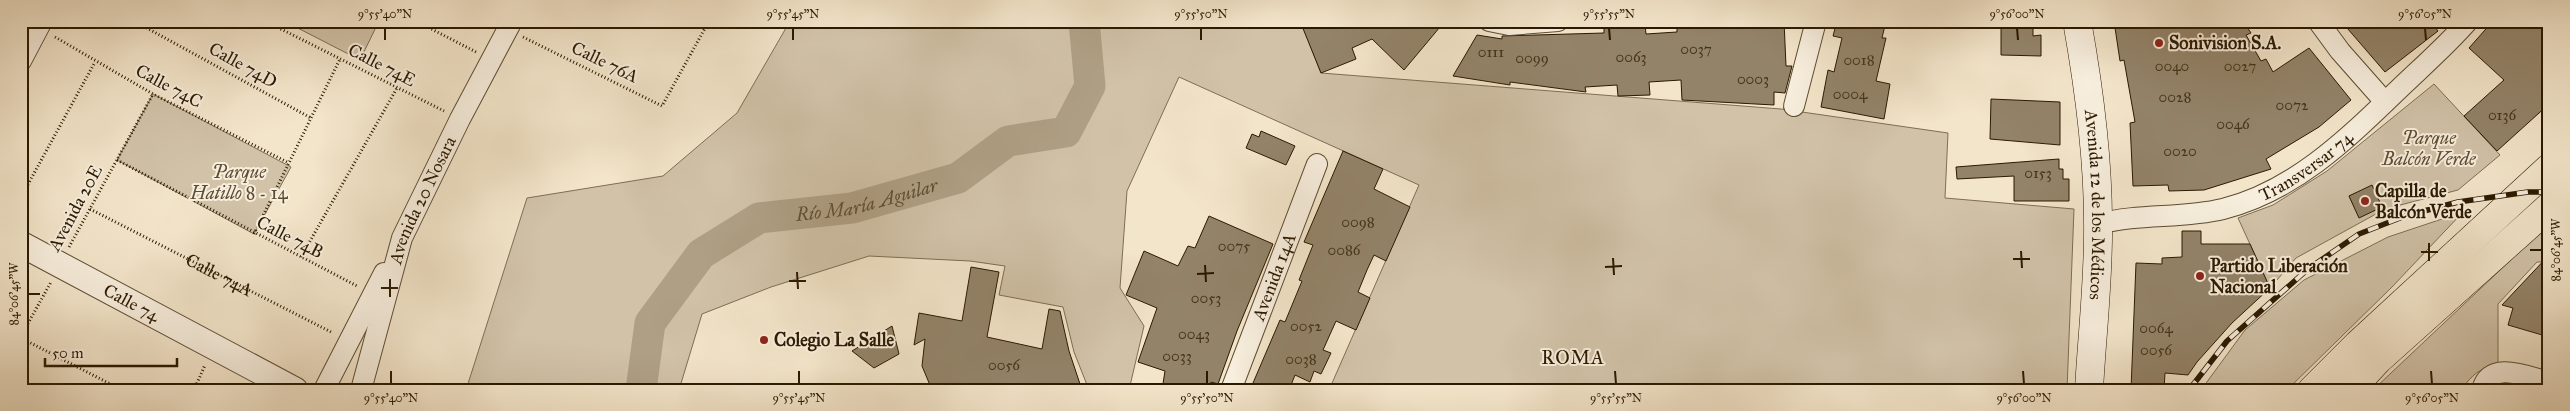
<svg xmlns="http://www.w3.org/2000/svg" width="2570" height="411" font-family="'IM FELL Great Primer',serif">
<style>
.green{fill:#d1c2a8;stroke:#7e6e54;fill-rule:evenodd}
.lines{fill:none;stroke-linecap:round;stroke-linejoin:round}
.river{stroke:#afa085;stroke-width:31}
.building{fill:#938369;stroke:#2b1900}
.minor-casing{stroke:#5d4c32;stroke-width:22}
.tertiary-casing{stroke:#5d4c32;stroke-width:27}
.secondary-casing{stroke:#2b1900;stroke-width:29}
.trunk-casing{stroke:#2b1900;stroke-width:29}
.path{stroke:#2b1900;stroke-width:3;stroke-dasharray:1 2.5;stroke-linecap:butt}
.minor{stroke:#f7eedd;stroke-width:20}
.tertiary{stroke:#f7eedd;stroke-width:25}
.secondary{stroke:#f7eedd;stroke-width:28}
.trunk{stroke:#f3e5ca;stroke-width:28}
.rail-casing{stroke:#2b1900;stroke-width:5.5}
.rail{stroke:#f7eedd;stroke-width:4;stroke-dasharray:11;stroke-linecap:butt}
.ticks{fill:none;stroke:#2b1900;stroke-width:2}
.poi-dot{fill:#8f2418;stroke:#f7eedd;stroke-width:2}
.labels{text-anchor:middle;stroke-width:4;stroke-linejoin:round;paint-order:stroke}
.number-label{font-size:15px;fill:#45341a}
.poi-label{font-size:18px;font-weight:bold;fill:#2b1900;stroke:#f7eedd;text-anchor:start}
.street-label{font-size:18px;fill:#2b1900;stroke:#f7eedd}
.park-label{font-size:18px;font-style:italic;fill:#5d4c32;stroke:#f7eedd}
.water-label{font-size:19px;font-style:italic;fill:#604f35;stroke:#f7eedd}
.neighbourhood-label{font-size:19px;letter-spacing:1px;fill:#2b1900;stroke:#f7eedd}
.neatline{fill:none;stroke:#2b1900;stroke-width:2}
.ticks-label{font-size:12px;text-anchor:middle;fill:#2b1900}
</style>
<rect width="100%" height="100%" fill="#f3e5ca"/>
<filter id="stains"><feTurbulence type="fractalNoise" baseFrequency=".004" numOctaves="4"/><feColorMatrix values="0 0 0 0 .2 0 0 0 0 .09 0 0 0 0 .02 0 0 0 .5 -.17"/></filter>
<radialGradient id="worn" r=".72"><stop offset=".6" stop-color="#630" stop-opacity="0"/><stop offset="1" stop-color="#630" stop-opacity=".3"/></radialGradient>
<g class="green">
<path d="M284 21H379L360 60Z"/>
<path d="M790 21H1301L1321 73 1781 109 1948 133 1945 198 2074 209 2067 390H1329L1419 185 1179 77 1127 191 1120 288 1144 326 1129 390 1103 387 1100 390H1089L1074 352 1063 307 999 295 1005 266 970 261 869 256 771 287 702 314 679 390H466L527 198 663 176 737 113Z"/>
<path d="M2434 84 2500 155 2458 190 2385 209 2296 258 2270 288 2238 218 2273 205 2327 171ZM2372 186 2359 217 2349 196Z"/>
<path d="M153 94 291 167 254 234 117 160Z"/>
<path d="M2463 212 2392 287 2287 390H2201L2245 330 2304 280 2388 237Z"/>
<path d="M2549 224V262H2537L2498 304V365C2478 369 2473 374 2461 390H2373Z"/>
</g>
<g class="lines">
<path class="river" id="s1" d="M641 390 650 323 701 254 759 218 852 208 958 178 1008 141 1066 132 1090 86 1084 21"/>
</g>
<g class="building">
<path d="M1300 21H1445L1404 70 1372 39 1352 48 1356 59 1321 73Z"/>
<path d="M1677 21H1784L1786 66H1792L1785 93 1774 92V105L1682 100 1681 80 1649 82 1650 95 1618 96 1617 85 1585 87 1586 92 1510 82V85L1453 76 1477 35 1502 39V36L1604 33V28L1645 24 1646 34 1677 32Z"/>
<path d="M1837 21H1886L1882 38H1886L1876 81 1890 84 1884 119 1821 107 1828 70 1834 72 1842 38 1833 36Z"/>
<path d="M2001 21H2033V36L2041 35V56L2001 55Z"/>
<path d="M2114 21H2243L2251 33 2246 35 2261 61 2266 59 2273 72 2309 48 2351 100 2319 127 2266 159 2271 169 2204 190 2169 191 2168 185 2133 186 2130 123 2135 122 2124 60 2120 61Z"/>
<path d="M2341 21H2430L2438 31 2385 72Z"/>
<path d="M2493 21H2549V104L2497 151 2464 116 2504 80 2469 48Z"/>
<path d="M1991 99 2060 102V145L1990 139Z"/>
<path d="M1261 131 1295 146 1286 165 1246 148 1252 134 1259 137Z"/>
<path d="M1343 151 1383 169 1374 189 1410 207 1386 261 1374 255 1367 270 1358 292 1370 298 1356 330 1336 321 1323 350 1331 353 1321 374 1314 371 1310 382 1295 375 1289 390H1250L1280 320 1285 322 1302 281 1299 280 1313 245 1304 242Z"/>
<path d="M2059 159V169H2063V179H2069V201H2014V176L1957 179 1956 167Z"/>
<path d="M2372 185 2382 207 2359 218 2349 196Z"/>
<path d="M1209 216 1273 244 1237 331 1218 384 1211 382 1209 390H1162L1165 371 1138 362 1157 308 1126 295 1144 251 1178 266 1188 246 1195 248Z"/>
<path d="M2182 231H2201V244H2250L2270 288 2232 323 2197 362 2188 375 2165 373 2164 390H2131L2136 263 2162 264V258L2182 257Z"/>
<path d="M2549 255V337L2508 325 2513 308 2502 305Z"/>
<path d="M971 267 999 272 987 337 1042 349 1049 309 1060 311 1069 351 1082 390H932L922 366 925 339 914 345 919 313 962 321Z"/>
<path d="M892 326 899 354 874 368 852 351Z"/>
</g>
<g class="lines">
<defs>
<g id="minor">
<path d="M1489 21 1509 25 1558 21"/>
<path d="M2318 21 2340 51 2385 102"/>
<path d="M21 61 42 21"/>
<path d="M1794 106 1816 21"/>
<path id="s3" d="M2099 224C2139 213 2182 219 2223 209 2295 191 2348 138 2400 88 2423 66 2447 45 2468 21"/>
<path d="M324 390 384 273"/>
<path id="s4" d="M361 390 402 238 460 119 512 21"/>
<path id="s5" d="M1231 390 1317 164"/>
<path d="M2482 390C2490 359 2528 377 2549 382"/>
</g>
<g id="tertiary">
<path id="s6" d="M21 244 295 390"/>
</g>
<g id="secondary">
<path id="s7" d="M2077 21C2089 88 2098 154 2098 222 2099 278 2092 334 2089 390"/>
</g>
<g id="trunk">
<path d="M2312 390 2358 344 2549 168"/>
<path d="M2350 390 2378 360 2549 207"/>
</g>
</defs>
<use href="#minor" class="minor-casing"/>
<use href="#tertiary" class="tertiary-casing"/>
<use href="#secondary" class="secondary-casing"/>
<use href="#trunk" class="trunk-casing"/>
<g class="path">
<path d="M134 21 311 118"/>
<path d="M265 21 444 111"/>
<path d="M416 21 476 52"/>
<path d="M688 21 704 29"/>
<path d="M55 37 153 94 289 163"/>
<path d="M523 37 662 106 709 21"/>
<path d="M117 160 357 286"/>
<path d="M21 197 95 62"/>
<path id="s2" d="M90 209 333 333"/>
<path d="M254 234 340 59"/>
<path d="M69 247 153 94"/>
<path d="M301 257 397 88"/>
<path d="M21 336 51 282"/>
<path d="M21 338 122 390"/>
<path d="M194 390 205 365"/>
</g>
<use href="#minor" class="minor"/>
<use href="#tertiary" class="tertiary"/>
<use href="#secondary" class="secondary"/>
<use href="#trunk" class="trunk"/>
<defs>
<path id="rail" d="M2189 390 2227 341 2308 269 2359 234 2405 216 2458 202 2528 192H2549"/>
</defs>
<use href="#rail" class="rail-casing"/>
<use href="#rail" class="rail"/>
</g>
<path class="ticks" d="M385 28V40M793 28V40M1201 28V40M1609 28 1610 40M2017 28 2018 40M2425 28 2426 40M2429 243V261M2530 250H2542M2021 251 2022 268M2421 252H2438M1613 258 1614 275M2013 259H2030M1205 265 1206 282M1605 267 1622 266M797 272 798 289M1197 274 1214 273M390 279V297M789 281H806M381 288H398M28 294H40M391 371V384M799 371V384M1207 371V384M1615 371 1616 384M2023 371 2024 384M2431 371 2432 384"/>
<g class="poi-dot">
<circle cx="2159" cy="43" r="5"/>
<circle cx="2365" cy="201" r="5"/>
<circle cx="2200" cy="276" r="5"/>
<circle cx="764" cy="340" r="5"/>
</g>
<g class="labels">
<g class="number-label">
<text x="1696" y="54">0037</text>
<text x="1491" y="57">0111</text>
<text x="1631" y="62">0063</text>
<text x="1532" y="63">0099</text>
<text x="1859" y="65">0018</text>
<text x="2172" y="71">0040</text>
<text x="2240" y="71">0027</text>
<text x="1753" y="84">0003</text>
<text x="1850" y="99">0004</text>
<text x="2175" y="102">0028</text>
<text x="2292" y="110">0072</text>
<text x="2502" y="120">0136</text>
<text x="2233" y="129">0046</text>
<text x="2180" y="156">0020</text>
<text x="2038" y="178">0153</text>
<text x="1358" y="227">0098</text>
<text x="1234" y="251">0075</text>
<text x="1344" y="255">0086</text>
<text x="1206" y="303">0053</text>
<text x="1306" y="331">0052</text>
<text x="2156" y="333">0064</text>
<text x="1194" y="339">0043</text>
<text x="2156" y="355">0056</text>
<text x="1177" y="361">0033</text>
<text x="1301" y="364">0038</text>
<text x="1004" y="370">0056</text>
</g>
<g class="poi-label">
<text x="2169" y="49">Sonivision S.A.</text>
<text x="2375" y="197">Capilla de<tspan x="2375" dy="21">Balcón Verde</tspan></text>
<text x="2210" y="272">Partido Liberación<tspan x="2210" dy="21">Nacional</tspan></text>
<text x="774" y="346">Colegio La Salle</text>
</g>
<g class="street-label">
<text transform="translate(605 62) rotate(26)" y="6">Calle 76A</text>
<text transform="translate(243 65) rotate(29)" y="6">Calle 74D</text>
<text transform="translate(382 65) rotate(27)" y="6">Calle 74E</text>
<text transform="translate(169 86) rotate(28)" y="6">Calle 74C</text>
<text dy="6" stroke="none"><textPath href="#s3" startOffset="219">Transversar 74</textPath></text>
<text dy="6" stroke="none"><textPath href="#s4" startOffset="200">Avenida 20 Nosara</textPath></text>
<text dy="6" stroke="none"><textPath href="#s7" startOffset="185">Avenida 12 de los Médicos</textPath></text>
<text transform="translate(75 208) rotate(-62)" y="6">Avenida 20E</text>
<text transform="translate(290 237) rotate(27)" y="6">Calle 74B</text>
<text dy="6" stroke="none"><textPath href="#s2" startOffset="145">Calle 74A</textPath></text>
<text dy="6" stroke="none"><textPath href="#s5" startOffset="121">Avenida 14A</textPath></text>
<text dy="6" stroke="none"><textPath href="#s6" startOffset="125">Calle 74</textPath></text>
</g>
<g class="park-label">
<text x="2429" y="144">Parque<tspan x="2429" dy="21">Balcón Verde</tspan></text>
<text x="239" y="178">Parque<tspan x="239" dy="21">Hatillo 8 - 14</tspan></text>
</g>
<g class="water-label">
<text dy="7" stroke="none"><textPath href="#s1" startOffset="331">Río María Aguilar</textPath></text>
</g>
<g class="neighbourhood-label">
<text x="1573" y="364">ROMA</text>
</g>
</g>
<rect width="2570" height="411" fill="none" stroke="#f3e5ca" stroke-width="55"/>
<path d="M45 358v8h132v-8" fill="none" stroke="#2b1900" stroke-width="2.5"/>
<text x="52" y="358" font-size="15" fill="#2b1900" stroke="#f7eedd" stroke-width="4" paint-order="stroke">50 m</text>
<rect x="28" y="28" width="2514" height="356" class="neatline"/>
<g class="ticks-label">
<text x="385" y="18">9°55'40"N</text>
<text x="793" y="18">9°55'45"N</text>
<text x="1201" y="18">9°55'50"N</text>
<text x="1609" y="18">9°55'55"N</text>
<text x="2017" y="18">9°56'00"N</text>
<text x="2425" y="18">9°56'05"N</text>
<text transform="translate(2556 250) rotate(-90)" y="4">84°06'45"W</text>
<text transform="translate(14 294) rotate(-90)" y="4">84°06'45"W</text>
<text x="391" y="402">9°55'40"N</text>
<text x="799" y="402">9°55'45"N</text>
<text x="1207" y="402">9°55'50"N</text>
<text x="1616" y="402">9°55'55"N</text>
<text x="2024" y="402">9°56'00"N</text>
<text x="2432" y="402">9°56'05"N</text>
</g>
<rect width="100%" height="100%" filter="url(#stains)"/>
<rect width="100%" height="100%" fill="url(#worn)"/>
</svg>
